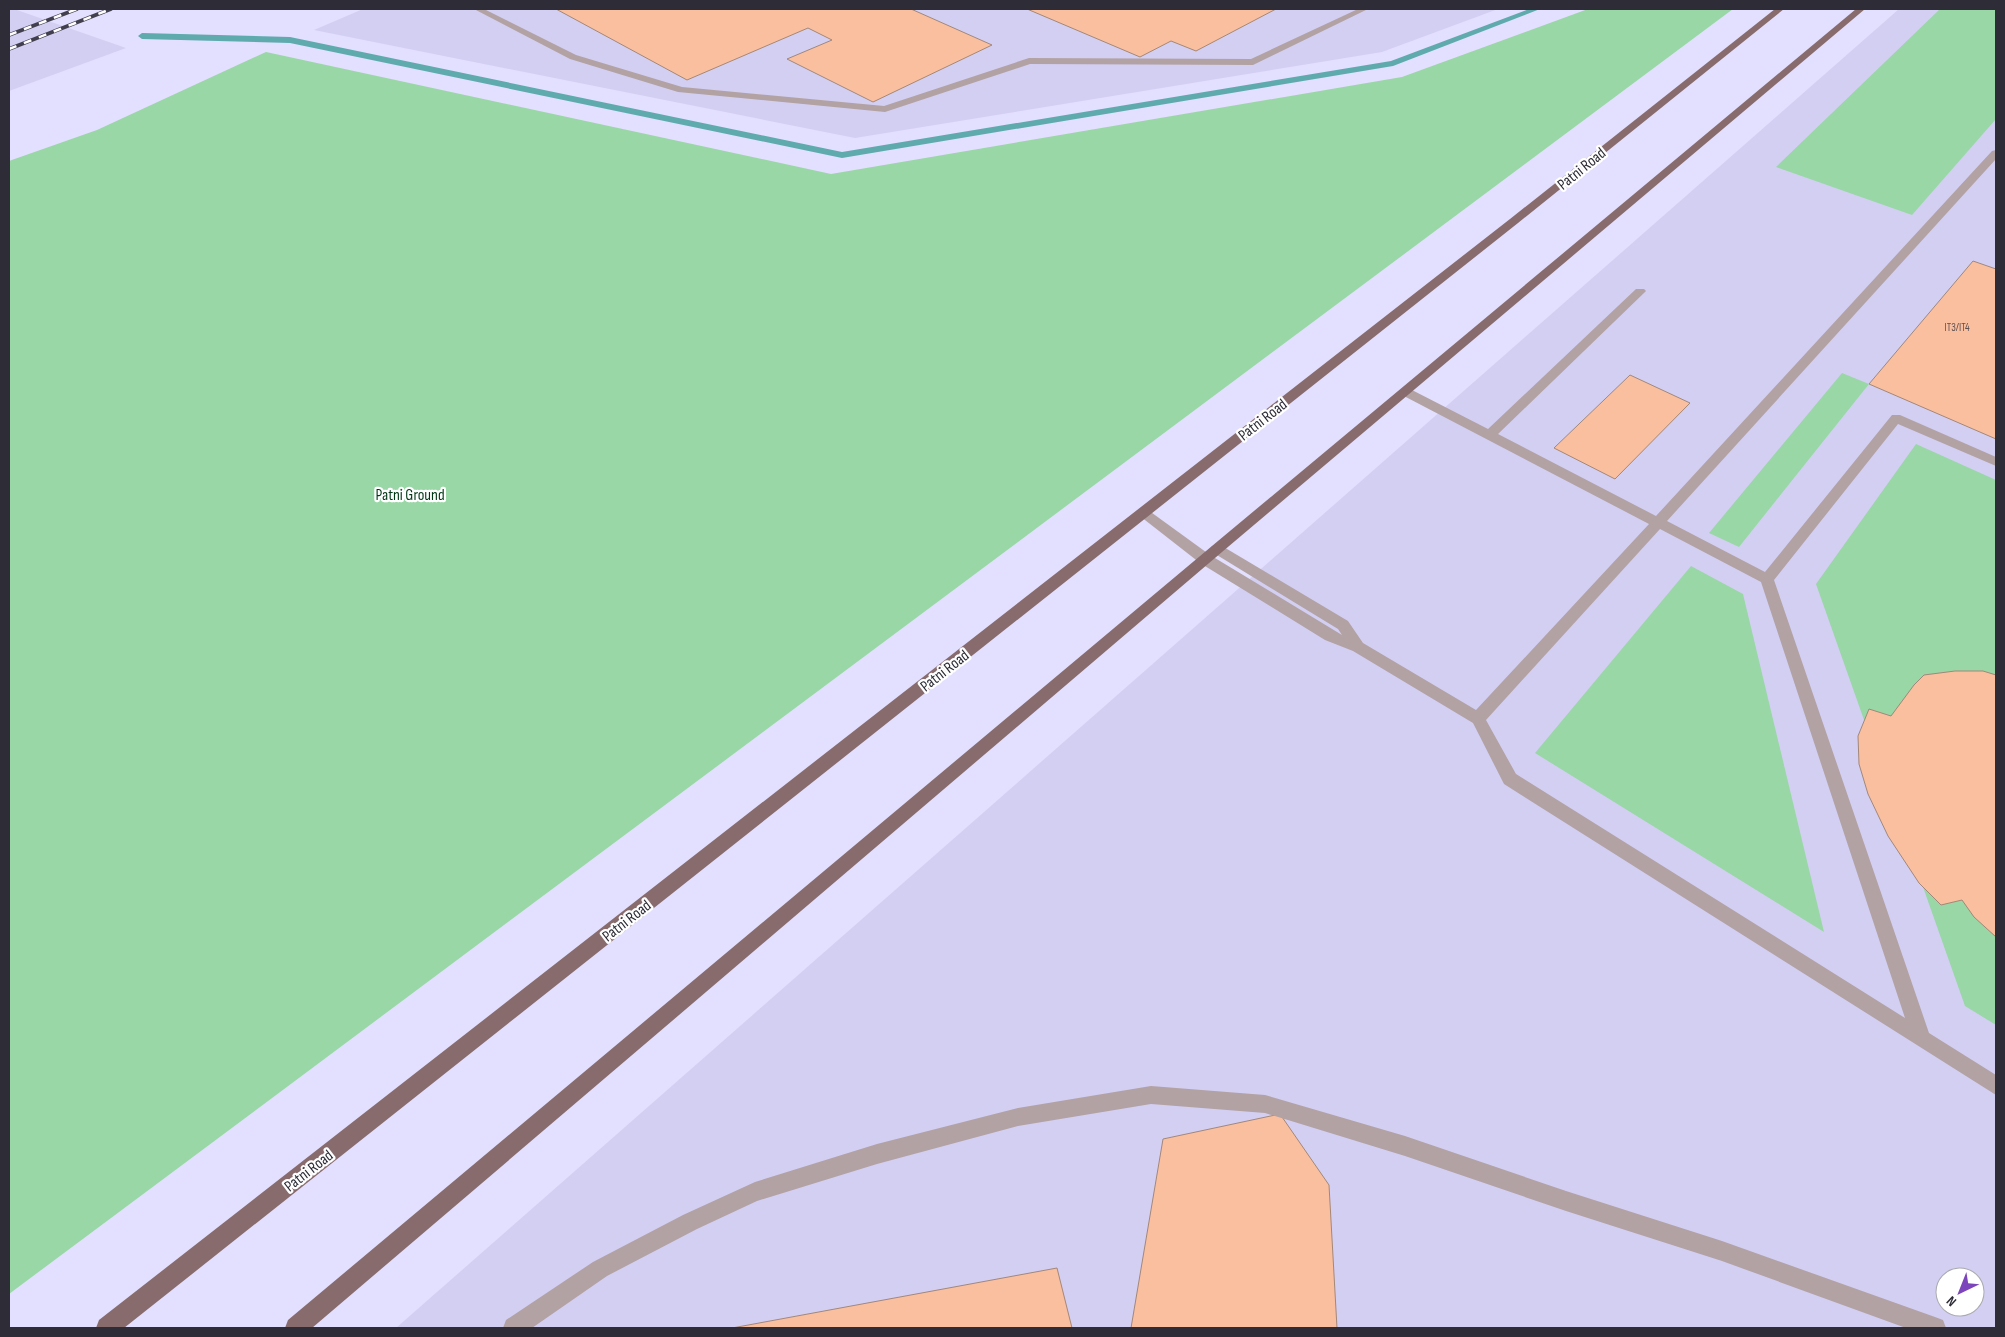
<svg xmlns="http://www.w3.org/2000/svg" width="2005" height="1337" font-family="'Sofia Sans Condensed',sans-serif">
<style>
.built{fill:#d3cff3;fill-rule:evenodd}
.green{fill:#99d7a6}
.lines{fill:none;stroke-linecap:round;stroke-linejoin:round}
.stream{fill:#5eaaad;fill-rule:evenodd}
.building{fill:#fabf9f;stroke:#a38778}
.minor{fill:#b2a2a3;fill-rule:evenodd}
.major{fill:#886c6d;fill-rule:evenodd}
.rail-casing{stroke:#413f4d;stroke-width:4}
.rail{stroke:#fff;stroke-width:2.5;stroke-dasharray:8;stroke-linecap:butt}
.labels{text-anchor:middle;stroke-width:4.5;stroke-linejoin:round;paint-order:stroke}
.far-number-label{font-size:11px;fill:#605151}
.street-label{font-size:16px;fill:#2d2c37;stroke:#fff}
.park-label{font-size:16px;fill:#023716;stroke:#fff}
</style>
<rect width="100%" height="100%" fill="#e3dffe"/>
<g class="built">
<path d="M9 9H14L126 48 9 91Z"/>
<path d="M363 9H1498L1382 52 855 138 314 30Z"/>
<path d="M1899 9H1996V1328H396ZM1945 1277H1975V1307H1945Z"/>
</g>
<g class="green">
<path d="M1588 9H1733L9 1294V161L97 130 266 52 831 174 1402 77Z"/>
<path d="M1940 9H1996V119L1912 215 1776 167Z"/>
<path d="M1842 373 1869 384 1739 547 1709 533Z"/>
<path d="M1916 444 1996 480V1025L1965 1006 1816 584Z"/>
<path d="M1691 566 1743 594 1824 932 1535 753Z"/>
</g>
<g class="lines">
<path class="stream" d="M1529 9H1540L1393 66 842 158 290 43 142 39 138 36 142 33 290 37 842 152 1391 61Z"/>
</g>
<g class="building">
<path d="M556 9H911L992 45 873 102 787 59 832 40 808 28 687 80Z"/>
<path d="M1027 9H1276L1196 51 1171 41 1140 57Z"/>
<path d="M1973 261 1996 269V439L1869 384Z"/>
<path d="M1630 375 1690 403 1615 479 1554 448Z"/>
<path d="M1955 671H1983L1996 675V937L1974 917 1962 900 1941 905 1919 883 1888 836 1868 794 1859 764 1858 736 1869 709 1891 716 1914 685 1924 675Z"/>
<path d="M1280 1114 1329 1185 1337 1328H1131L1163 1139Z"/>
<path d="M1057 1268 1072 1328H732Z"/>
</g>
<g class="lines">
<g class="minor">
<path d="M474 9H484L576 55 682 87 884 106 1029 58 1251 59 1358 9H1368L1253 65 1030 64 885 112 678 92 570 59Z"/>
<path d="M1996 150V159L1667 521 1765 572 1892 415H1900L1996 457V466L1898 424 1774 580 1929 1033 1996 1075V1095L1504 784 1473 723 1353 651 1325 640 1200 563 1136 513 1138 510H1148L1210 555 1342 635 1338 629 1212 552 1210 549 1212 546H1222L1348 621 1363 643 1476 710 1649 524 1402 395 1400 392 1402 389H1410L1488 429 1636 289H1644L1646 291 1644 293 1498 434 1656 516 1992 151ZM1660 529 1761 582 1905 1018 1516 774 1486 720Z"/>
<path d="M1151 1086 1265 1095 1405 1136 1566 1191 1722 1241 1935 1317 1943 1320 1946 1328H1906L1722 1261 1566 1211 1405 1156 1265 1113 1151 1104 1018 1126 877 1164 757 1201 697 1229 607 1276 532 1328H503L506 1320 593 1262 683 1215 755 1182 877 1144 1018 1108Z"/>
</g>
<g class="major">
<path d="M1775 9H1784L1518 223 124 1328H96L99 1320 1510 219Z"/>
<path d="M1856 9H1865L1222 552 312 1328H285L288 1320 1212 546Z"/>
</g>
<defs>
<g id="rail">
<path d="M9 35 77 9"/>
<path d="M9 49 111 9"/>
</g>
</defs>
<use href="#rail" class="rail-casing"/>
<use href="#rail" class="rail"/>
</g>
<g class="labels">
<g class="far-number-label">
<text x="1957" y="331">IT3/IT4</text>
</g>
<g class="street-label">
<text transform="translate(1581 168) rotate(-39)" y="6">Patni Road</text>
<text transform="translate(1262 419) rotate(-38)" y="6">Patni Road</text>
<text transform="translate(944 670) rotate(-38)" y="6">Patni Road</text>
<text transform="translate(626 920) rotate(-38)" y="6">Patni Road</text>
<text transform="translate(308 1170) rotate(-38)" y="6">Patni Road</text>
</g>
<g class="park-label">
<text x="410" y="500">Patni Ground</text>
</g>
</g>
<rect width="2005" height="1337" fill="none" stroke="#2d2c37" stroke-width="20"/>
<g transform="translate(1960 1292) rotate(223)"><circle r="24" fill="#ffffff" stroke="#ababaf"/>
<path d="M0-4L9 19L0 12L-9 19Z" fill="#7d45bb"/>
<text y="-8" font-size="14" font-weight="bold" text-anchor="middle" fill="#2d2c37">N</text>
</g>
</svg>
